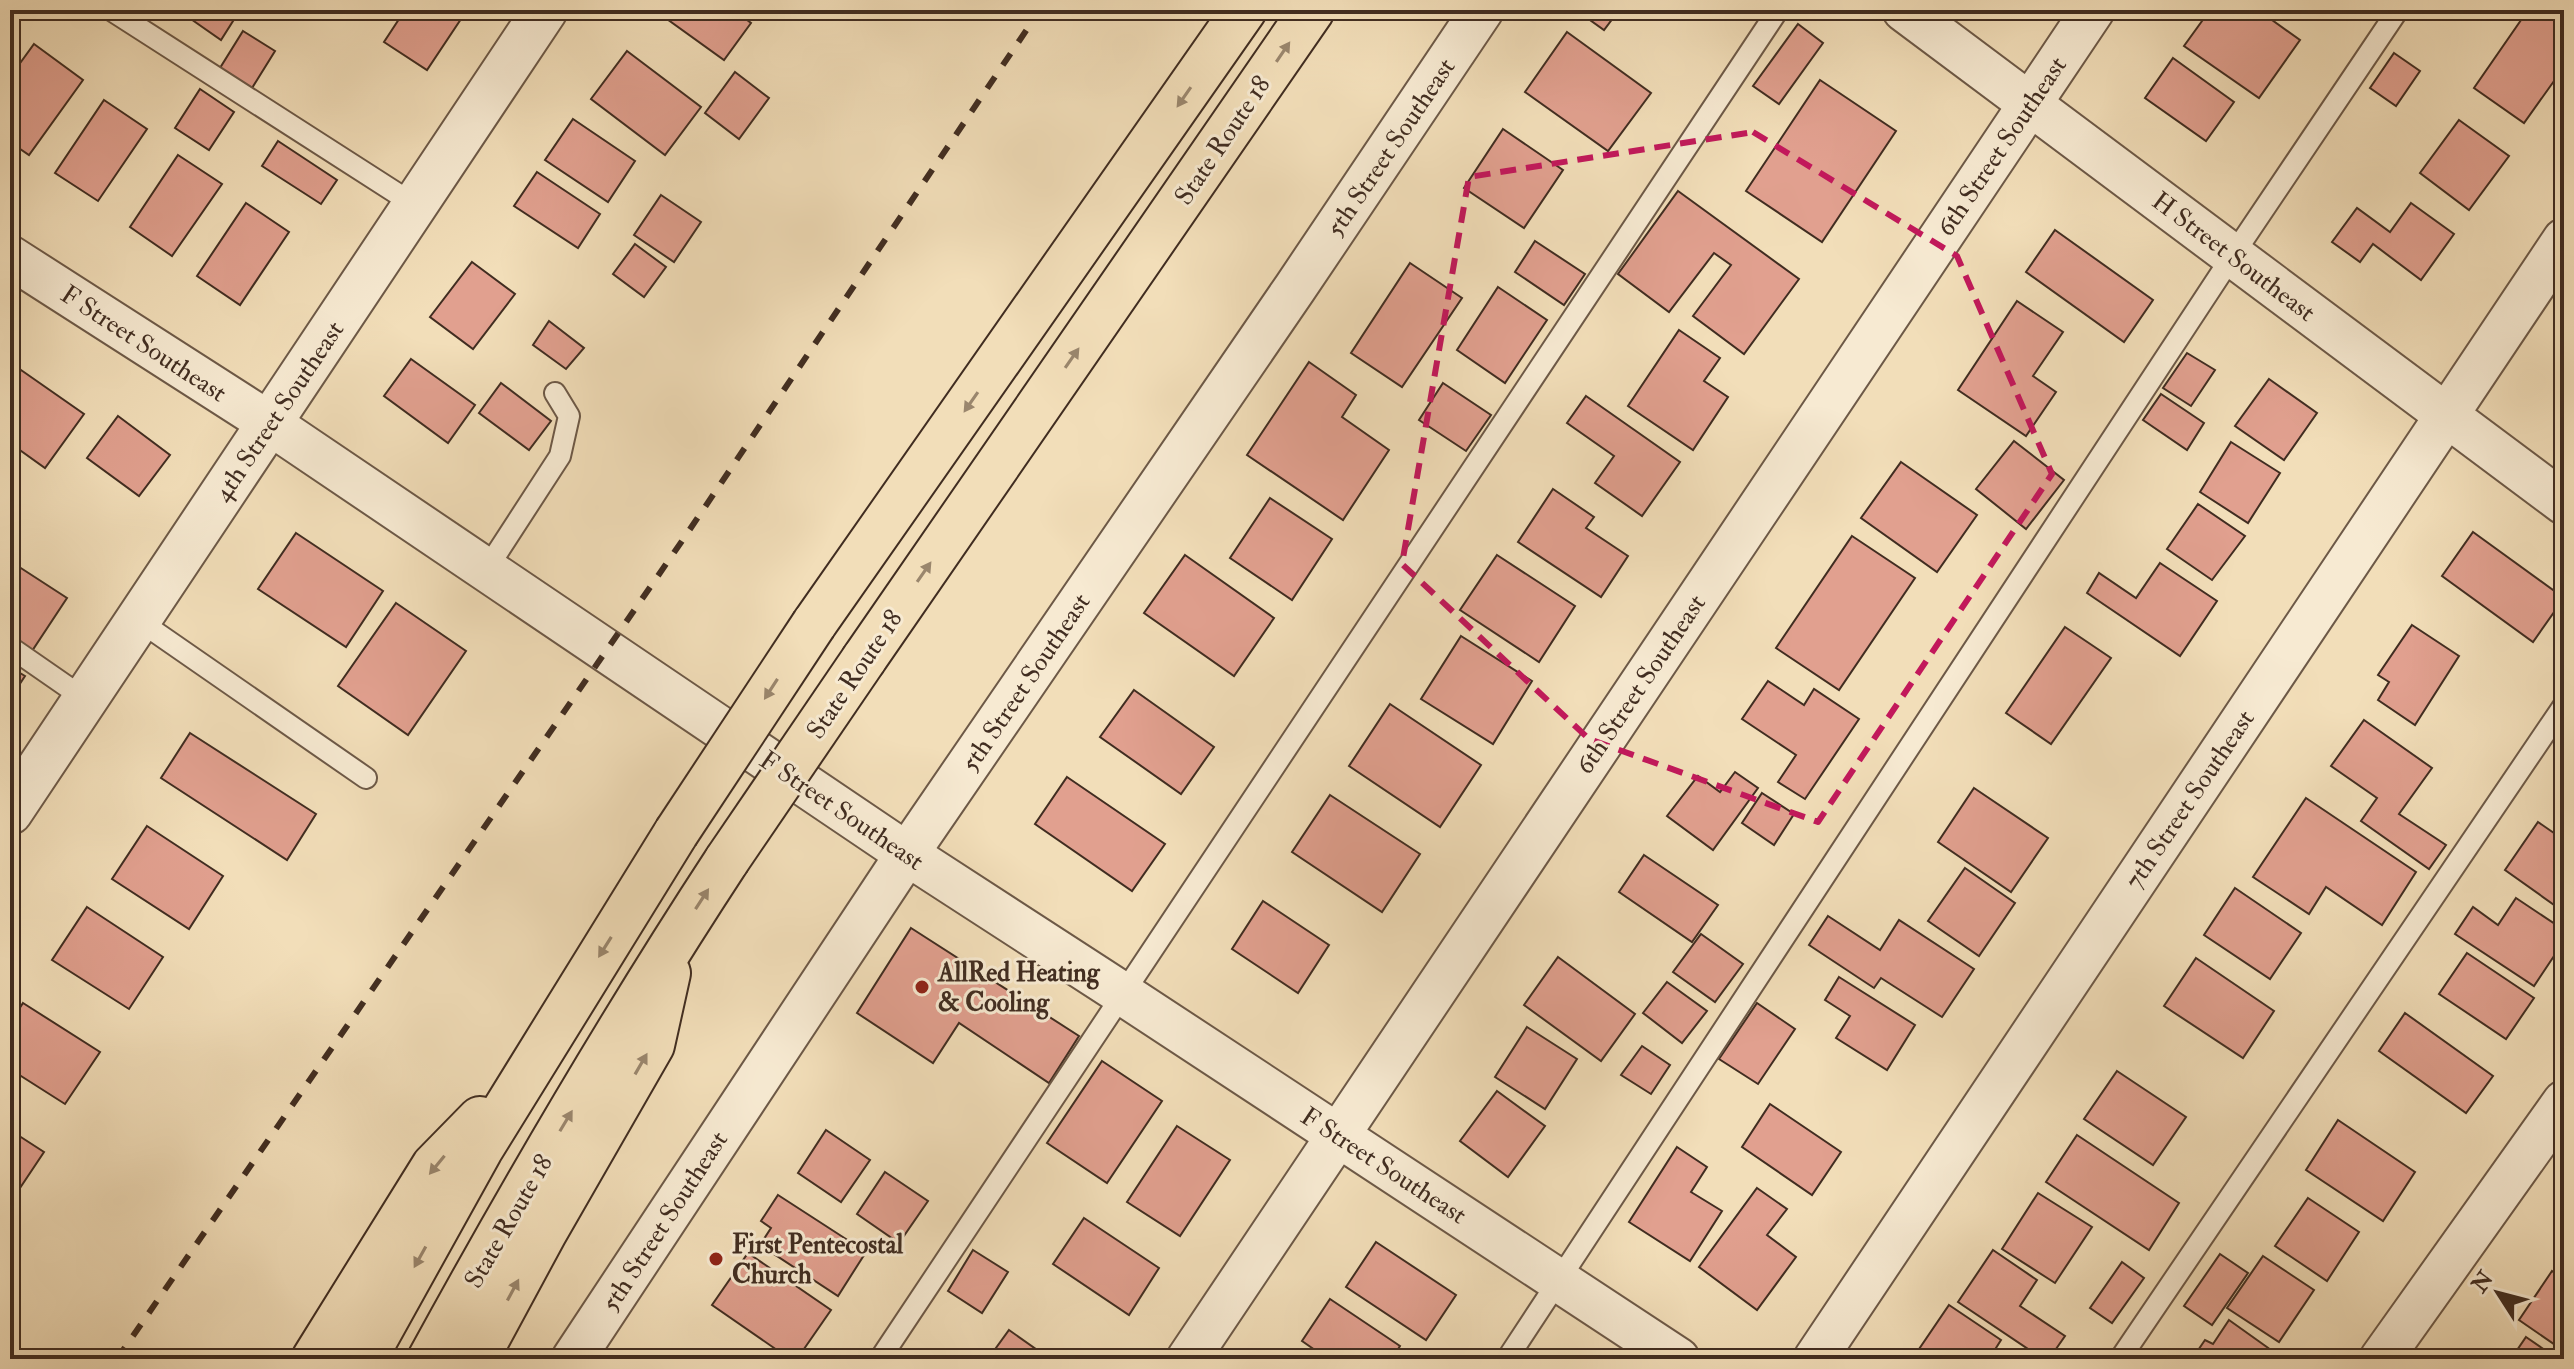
<svg xmlns="http://www.w3.org/2000/svg" width="2574" height="1369" font-family="'IM FELL Double Pica',serif">
<style>
.building{fill:#e1a08f;stroke:#412d21;stroke-width:2}
.lines{fill:none;stroke-linecap:round;stroke-linejoin:round}
.service-casing{stroke:#6d5947;stroke-width:24}
.minor-casing{stroke:#6d5947;stroke-width:46}
.tertiary-casing{stroke:#6d5947;stroke-width:48}
.motorway-casing{stroke:#412d21;stroke-width:48}
.service{stroke:#f7ead2;stroke-width:20}
.minor{stroke:#f7ead2;stroke-width:42}
.tertiary{stroke:#f7ead2;stroke-width:44}
.motorway{stroke:#f2deb9;stroke-width:44}
.rail{stroke:#412d21;stroke-width:6;stroke-dasharray:14 14;stroke-linecap:butt}
.motorway-bridge-casing{stroke:#412d21;stroke-width:48;stroke-linecap:butt}
.motorway-bridge{stroke:#f2deb9;stroke-width:44}
.oneway{fill:#9a866d}
.marked{fill:none;stroke:#c2185b;stroke-width:6;stroke-dasharray:16 10;stroke-linejoin:round}
.poi-dot{fill:#8f2418;stroke:#f7ead2;stroke-width:3}
.labels{text-anchor:middle;stroke-width:6;stroke-linejoin:round;paint-order:stroke}
.street-label{font-size:26px;fill:#412d21;stroke:#f7ead2}
.poi-label{font-size:26px;font-weight:bold;fill:#412d21;stroke:#f7ead2;text-anchor:start}
</style>
<rect width="100%" height="100%" fill="#f2deb9"/>
<filter id="stains"><feTurbulence type="fractalNoise" baseFrequency=".0025" numOctaves="4"/><feColorMatrix values="0 0 0 0 .2 0 0 0 0 .09 0 0 0 0 .02 0 0 0 .5 -.17"/></filter>
<radialGradient id="worn" r=".72"><stop offset=".6" stop-color="#630" stop-opacity="0"/><stop offset="1" stop-color="#630" stop-opacity=".3"/></radialGradient>
<g class="building">
<path d="M192 10H240L221 40 188 17Z"/>
<path d="M405 10H467L427 70 384 42Z"/>
<path d="M663 10H734L751 23 724 60 660 14Z"/>
<path d="M1576 10H1619L1604 30Z"/>
<path d="M2210 10H2258L2300 40 2259 98 2184 46Z"/>
<path d="M2528 10H2564V67L2524 123 2474 88Z"/>
<path d="M1798 24 1823 43 1779 104 1753 86Z"/>
<path d="M243 31 275 51 252 88 220 68Z"/>
<path d="M1567 32 1651 93 1608 151 1525 92Z"/>
<path d="M34 44 83 80 29 155 10 142V77Z"/>
<path d="M627 51 701 107 665 155 591 99Z"/>
<path d="M2394 53 2420 71 2396 106 2370 88Z"/>
<path d="M2173 58 2234 102 2206 141 2145 98Z"/>
<path d="M735 72 769 98 739 139 705 113Z"/>
<path d="M1820 80 1896 131 1822 242 1746 191Z"/>
<path d="M200 89 234 112 209 150 175 128Z"/>
<path d="M104 100 147 129 98 201 55 173Z"/>
<path d="M573 119 635 161 608 202 545 160Z"/>
<path d="M2459 120 2509 156 2469 210 2420 173Z"/>
<path d="M1503 129 1563 170 1524 228 1464 188Z"/>
<path d="M278 141 337 180 321 204 262 166Z"/>
<path d="M178 155 222 184 172 256 130 227Z"/>
<path d="M537 172 600 214 578 248 514 206Z"/>
<path d="M1678 191 1799 279 1744 354 1693 316 1731 265 1714 253 1669 312 1618 274Z"/>
<path d="M661 195 701 222 674 262 634 235Z"/>
<path d="M246 203 289 232 240 305 197 276Z"/>
<path d="M2411 203 2454 234 2421 280 2373 244 2360 262 2332 242 2357 208 2390 232Z"/>
<path d="M2055 230 2153 300 2124 342 2026 272Z"/>
<path d="M1535 241 1585 274 1564 305 1515 272Z"/>
<path d="M635 244 666 267 644 297 613 274Z"/>
<path d="M472 262 515 294 473 349 430 317Z"/>
<path d="M1410 263 1462 298 1402 387 1351 353Z"/>
<path d="M1498 287 1547 320 1505 383 1457 350Z"/>
<path d="M2017 301 2063 332 2033 376 2056 392 2026 436 1958 390Z"/>
<path d="M549 321 584 348 566 369 533 345Z"/>
<path d="M1679 330 1720 358 1704 381 1728 397 1693 450 1628 406Z"/>
<path d="M2187 353 2215 370 2191 406 2163 388Z"/>
<path d="M411 359 475 405 448 443 384 396Z"/>
<path d="M1309 362 1356 395 1342 417 1389 450 1343 520 1247 455Z"/>
<path d="M21 370 84 414 45 468 10 443V386Z"/>
<path d="M2269 379 2317 413 2284 460 2235 426Z"/>
<path d="M501 383 551 421 529 450 479 413Z"/>
<path d="M1443 383 1491 415 1466 451 1419 420Z"/>
<path d="M2161 394 2204 423 2187 450 2143 420Z"/>
<path d="M1586 396 1680 462 1642 516 1595 483 1614 456 1567 423Z"/>
<path d="M118 416 170 455 139 496 87 458Z"/>
<path d="M2014 441 2064 480 2026 529 1976 489Z"/>
<path d="M2231 442 2280 473 2248 523 2200 492Z"/>
<path d="M1901 462 1977 515 1937 572 1861 518Z"/>
<path d="M1553 489 1594 517 1586 528 1628 556 1601 597 1518 542Z"/>
<path d="M1270 498 1332 539 1292 600 1230 558Z"/>
<path d="M2198 504 2245 536 2212 580 2167 549Z"/>
<path d="M2473 532 2564 598 2533 642 2442 576Z"/>
<path d="M296 533 383 591 346 647 258 589Z"/>
<path d="M1852 536 1915 578 1839 690 1776 648Z"/>
<path d="M1185 555 1274 618 1234 676 1144 613Z"/>
<path d="M1497 555 1575 606 1539 662 1460 610Z"/>
<path d="M10 561 67 598 30 654 10 641Z"/>
<path d="M2160 563 2217 601 2180 656 2087 593 2099 573 2136 598Z"/>
<path d="M396 603 466 651 408 735 338 686Z"/>
<path d="M2412 625 2459 656 2415 725 2378 700 2389 682 2378 675Z"/>
<path d="M2065 627 2111 658 2051 744 2006 713Z"/>
<path d="M1461 636 1532 681 1493 744 1421 699Z"/>
<path d="M10 667 25 676 10 699Z"/>
<path d="M1768 681 1804 705 1814 689 1859 719 1805 799 1778 782 1796 755 1742 719Z"/>
<path d="M1134 690 1214 747 1181 794 1100 737Z"/>
<path d="M1390 704 1481 765 1440 827 1349 766Z"/>
<path d="M2364 720 2432 768 2399 814 2446 845 2429 869 2361 821 2377 798 2331 766Z"/>
<path d="M190 733 316 814 287 860 161 778Z"/>
<path d="M1735 772 1758 788 1713 850 1667 816 1698 776 1720 792Z"/>
<path d="M1067 777 1165 844 1132 891 1035 824Z"/>
<path d="M1974 788 2048 838 2011 892 1938 842Z"/>
<path d="M1762 793 1794 814 1774 845 1742 823Z"/>
<path d="M1330 795 1420 854 1382 912 1292 852Z"/>
<path d="M2306 798 2416 872 2382 925 2326 887 2309 914 2253 877Z"/>
<path d="M2538 822 2564 840V912L2505 870Z"/>
<path d="M147 826 223 876 189 929 112 879Z"/>
<path d="M1644 855 1718 905 1692 942 1619 892Z"/>
<path d="M1965 868 2015 903 1979 956 1928 921Z"/>
<path d="M2235 888 2301 933 2270 979 2204 935Z"/>
<path d="M2516 898 2564 930V941L2534 986 2455 934 2473 907 2498 925Z"/>
<path d="M1263 901 1329 945 1298 993 1232 949Z"/>
<path d="M87 907 163 957 129 1009 52 960Z"/>
<path d="M1828 916 1880 950 1899 920 1974 969 1942 1017 1881 978 1874 988 1809 945Z"/>
<path d="M911 928 1079 1036 1049 1083 959 1023 933 1063 857 1013Z"/>
<path d="M1701 934 1743 964 1715 1002 1673 972Z"/>
<path d="M2467 953 2534 998 2506 1039 2439 994Z"/>
<path d="M1558 957 1635 1014 1601 1061 1524 1005Z"/>
<path d="M2196 958 2274 1011 2243 1058 2164 1006Z"/>
<path d="M1839 977 1915 1025 1887 1070 1836 1038 1850 1016 1825 1000Z"/>
<path d="M1667 982 1707 1011 1682 1043 1643 1013Z"/>
<path d="M23 1003 100 1052 65 1104 10 1069V1023Z"/>
<path d="M1757 1003 1795 1029 1758 1084 1719 1059Z"/>
<path d="M2405 1013 2493 1076 2466 1113 2379 1051Z"/>
<path d="M1527 1027 1577 1059 1545 1109 1495 1077Z"/>
<path d="M1642 1046 1670 1065 1651 1094 1621 1075Z"/>
<path d="M1102 1061 1162 1101 1107 1183 1047 1143Z"/>
<path d="M2117 1071 2186 1117 2153 1165 2084 1119Z"/>
<path d="M1497 1091 1545 1126 1508 1177 1460 1141Z"/>
<path d="M1770 1104 1841 1152 1812 1195 1742 1147Z"/>
<path d="M2338 1120 2415 1172 2383 1221 2306 1170Z"/>
<path d="M1177 1126 1230 1160 1180 1236 1127 1202Z"/>
<path d="M10 1130 44 1152 10 1203Z"/>
<path d="M826 1130 870 1160 841 1202 798 1173Z"/>
<path d="M2077 1135 2179 1203 2149 1250 2046 1182Z"/>
<path d="M1677 1147 1707 1167 1691 1192 1722 1211 1690 1261 1629 1222Z"/>
<path d="M885 1172 928 1201 899 1243 857 1214Z"/>
<path d="M1757 1188 1787 1209 1767 1235 1796 1257 1757 1310 1699 1267Z"/>
<path d="M2038 1193 2092 1227 2055 1283 2002 1249Z"/>
<path d="M778 1195 866 1252 838 1296 760 1245 771 1228 761 1221Z"/>
<path d="M2308 1198 2359 1232 2327 1281 2275 1246Z"/>
<path d="M1084 1218 1159 1268 1129 1315 1053 1264Z"/>
<path d="M1376 1242 1456 1295 1426 1340 1346 1287Z"/>
<path d="M973 1250 1008 1272 982 1313 948 1291Z"/>
<path d="M1993 1250 2037 1280 2020 1306 2065 1336 2049 1359H2043L1958 1302Z"/>
<path d="M748 1253 831 1310 797 1359H790L712 1305Z"/>
<path d="M2220 1254 2248 1273 2212 1325 2184 1306Z"/>
<path d="M2263 1256 2314 1290 2279 1342 2227 1308Z"/>
<path d="M2122 1262 2144 1278 2112 1323 2090 1308Z"/>
<path d="M2552 1271 2564 1280V1351L2519 1320Z"/>
<path d="M1330 1299 1400 1346 1392 1359H1328L1302 1341Z"/>
<path d="M1949 1305 2001 1340 1989 1359H1921L1915 1355Z"/>
<path d="M2229 1320 2271 1350 2265 1359H2192L2205 1340 2213 1344Z"/>
<path d="M1009 1330 1050 1359H988Z"/>
<path d="M2526 1337 2558 1359H2511Z"/>
</g>
<g class="lines">
<defs>
<g id="service">
<path d="M111 10 415 205"/>
<path d="M486 570 560 456 569 416 555 393"/>
<path d="M138 620 366 778"/>
<path d="M10 647 85 699"/>
<path d="M880 1359 1778 10"/>
<path d="M1507 1359 2233 255 2398 10"/>
<path d="M2120 1359 2564 705"/>
</g>
<g id="minor">
<path d="M1904 10 2564 503"/>
<path d="M10 257 269 423 907 854 1123 994 1678 1359"/>
<path d="M573 1359 907 854 1295 288 1482 10"/>
<path d="M1188 1359 2093 10"/>
<path d="M1815 1359 2564 240"/>
<path d="M2381 1359 2564 1102"/>
</g>
<path id="tertiary" d="M10 812 545 10"/>
<g id="motorway">
<path d="M814 624 1244 10"/>
<path d="M864 659 1312 10"/>
<path d="M314 1359 434 1166 480 1119"/>
<path d="M364 1359 480 1150 676 833"/>
<path d="M430 1359C523 1189 621 1022 727 860"/>
<path d="M476 1359 544 1233 652 1045 668 973"/>
</g>
</defs>
<use href="#service" class="service-casing"/>
<use href="#minor" class="minor-casing"/>
<use href="#tertiary" class="tertiary-casing"/>
<use href="#motorway" class="motorway-casing"/>
<use href="#service" class="service"/>
<use href="#minor" class="minor"/>
<use href="#tertiary" class="tertiary"/>
<use href="#motorway" class="motorway"/>
<path class="rail" d="M117 1359 682 541 1040 10"/>
<defs>
<g id="motorway-bridge">
<path d="M676 833 814 624"/>
<path d="M727 860 864 659"/>
</g>
</defs>
<use href="#motorway-bridge" class="motorway-bridge-casing"/>
<use href="#motorway-bridge" class="motorway-bridge"/>
</g>
<defs><path id="oneway-solid" d="M-6-.8H1V-3.2L6.5 0L1 3.2V.8H-6Z" transform="scale(2)"/></defs>
<g class="oneway">
<use href="#oneway-solid" transform="translate(1283 52) rotate(-56)"/>
<use href="#oneway-solid" transform="translate(1184 97) rotate(125)"/>
<use href="#oneway-solid" transform="translate(1072 358) rotate(-55)"/>
<use href="#oneway-solid" transform="translate(971 402) rotate(125)"/>
<use href="#oneway-solid" transform="translate(924 572) rotate(-55)"/>
<use href="#oneway-solid" transform="translate(771 689) rotate(123)"/>
<use href="#oneway-solid" transform="translate(702 899) rotate(-57)"/>
<use href="#oneway-solid" transform="translate(605 947) rotate(122)"/>
<use href="#oneway-solid" transform="translate(641 1064) rotate(-60)"/>
<use href="#oneway-solid" transform="translate(566 1121) rotate(-59)"/>
<use href="#oneway-solid" transform="translate(437 1165) rotate(129)"/>
<use href="#oneway-solid" transform="translate(420 1257) rotate(119)"/>
<use href="#oneway-solid" transform="translate(513 1290) rotate(-62)"/>
</g>
<path class="marked" d="M1753 132 1957 256 2052 474 1818 822 1589 739 1402 564 1469 177Z"/>
<g class="poi-dot">
<circle cx="922" cy="987" r="8"/>
<circle cx="716" cy="1259" r="8"/>
</g>
<g class="labels">
<g class="street-label">
<text transform="translate(1222 140) rotate(-56)" y="9">State Route 18</text>
<text transform="translate(2001 146) rotate(-56)" y="9">6th Street Southeast</text>
<text transform="translate(1390 147) rotate(-56)" y="9">5th Street Southeast</text>
<text transform="translate(2234 256) rotate(37)" y="9">H Street Southeast</text>
<text transform="translate(144 343) rotate(33)" y="9">F Street Southeast</text>
<text transform="translate(278 411) rotate(-56)" y="9">4th Street Southeast</text>
<text transform="translate(854 674) rotate(-56)" y="9">State Route 18</text>
<text transform="translate(1025 682) rotate(-56)" y="9">5th Street Southeast</text>
<text transform="translate(1640 684) rotate(-56)" y="9">6th Street Southeast</text>
<text transform="translate(2189 799) rotate(-56)" y="9">7th Street Southeast</text>
<text transform="translate(842 810) rotate(34)" y="9">F Street Southeast</text>
<text transform="translate(1384 1165) rotate(33)" y="9">F Street Southeast</text>
<text transform="translate(508 1221) rotate(-60)" y="9">State Route 18</text>
<text transform="translate(664 1221) rotate(-57)" y="9">5th Street Southeast</text>
</g>
<g class="poi-label">
<text x="938" y="981">AllRed Heating<tspan x="938" dy="30">&amp; Cooling</tspan></text>
<text x="732" y="1253">First Pentecostal<tspan x="732" dy="30">Church</tspan></text>
</g>
</g>
<rect width="2574" height="1369" fill="none" stroke="#f2deb9" stroke-width="40"/>
<rect x="12" y="12" width="2550" height="1345" fill="none" stroke="#412d21" stroke-width="4"/>
<rect x="20" y="20" width="2534" height="1329" fill="none" stroke="#412d21" stroke-width="2"/>
<g transform="translate(2498 1293) rotate(306)" stroke="#f7ead2" stroke-width="6" paint-order="stroke">
<path d="M0-6L14 30L0 20L-14 30Z" fill="#412d21"/>
<text y="-12" font-size="22" font-weight="bold" text-anchor="middle" fill="#412d21">N</text>
</g>
<rect width="100%" height="100%" filter="url(#stains)"/>
<rect width="100%" height="100%" fill="url(#worn)"/>
</svg>
